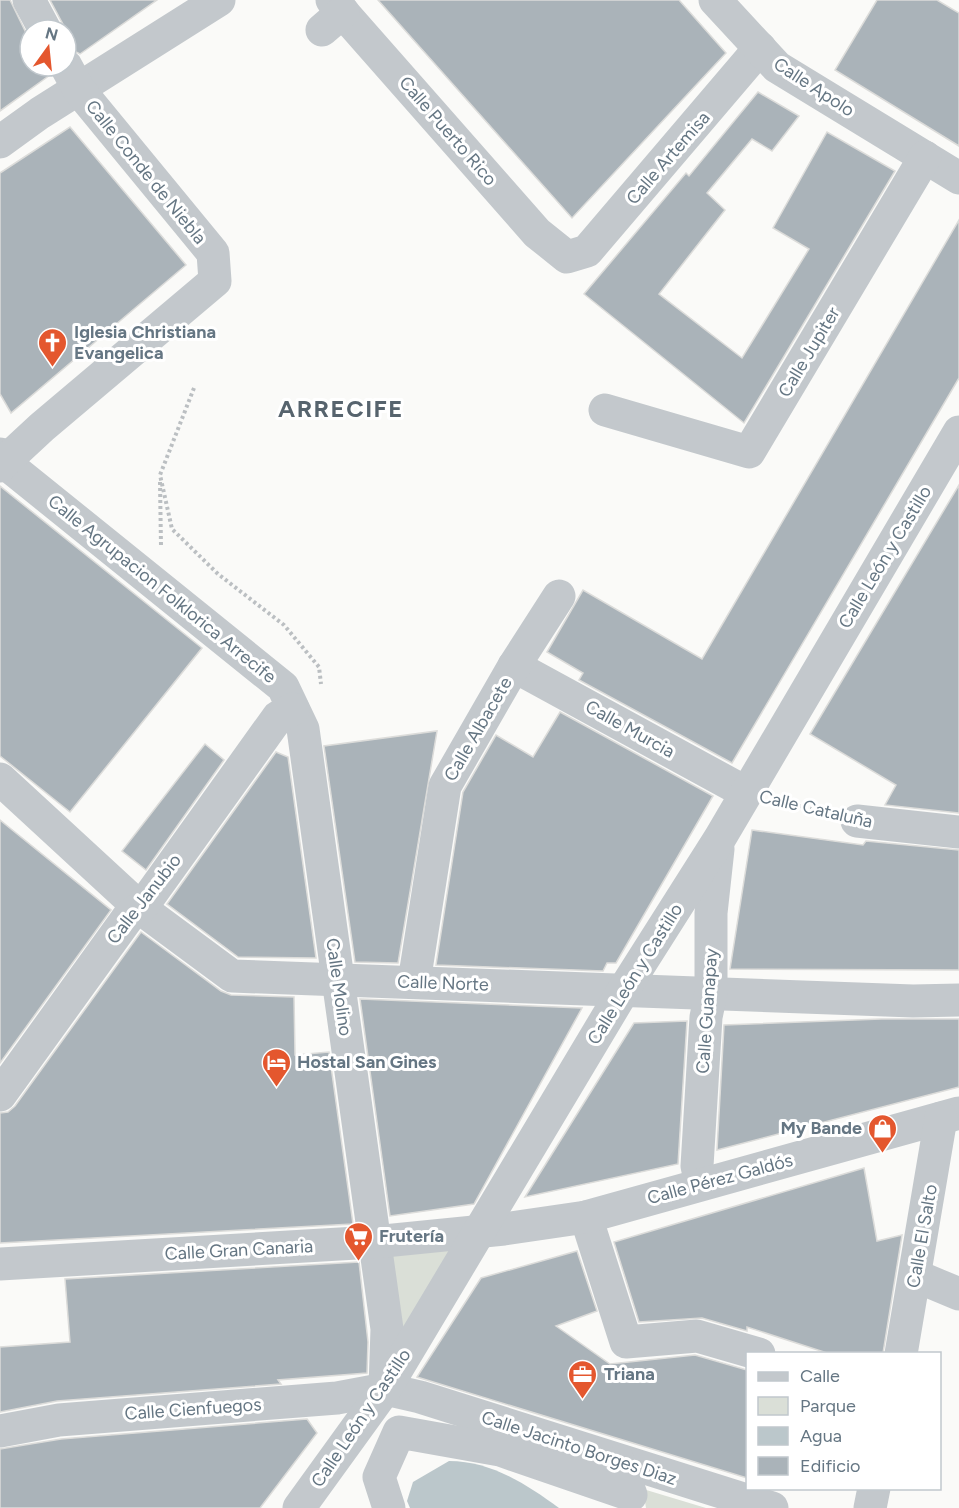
<svg xmlns="http://www.w3.org/2000/svg" width="959" height="1508" font-family="Figtree,sans-serif">
<style>
.green{fill:#dadfd7}
.water{fill:#bbc7cb}
.building{fill:#aab3b9;stroke:#dcdcda;stroke-width:1.5}
.lines{fill:none;stroke-linecap:round;stroke-linejoin:round}
.path{stroke:#bbbfc2;stroke-width:4;stroke-dasharray:3 3;stroke-linecap:butt}
.minor{stroke:#c3c8cc;stroke-width:33}
.labels{text-anchor:middle;stroke-width:6;stroke-linejoin:round;paint-order:stroke}
.street-label{font-size:18px;fill:#657683;stroke:#fff}
.poi-label{font-size:18px;font-weight:bold;fill:#657683;stroke:#fff;text-anchor:start}
.district-label{font-size:24px;font-weight:bold;letter-spacing:1.5px;fill:#57646e;stroke:#fff}
</style>
<rect width="100%" height="100%" fill="#fafaf8"/>
<g class="green">
<path d="M461 1242 393 1361 388 1249Z"/>
<path d="M643 1489 706 1508H646Z"/>
</g>
<path class="water" d="M449 1461C491 1461 526 1484 559 1508H410L407 1501 413 1482Z"/>
<g class="building">
<path d="M0 0H10L30 41V66H47L50 75 0 111Z"/>
<path d="M50 0H157L80 54 66 47V30Z"/>
<path d="M378 0H679L726 53 572 218Z"/>
<path d="M877 0H937L959 13V146L835 70Z"/>
<path d="M758 92 799 116 772 151 752 139 707 193 725 210 659 294 742 358 809 249 773 228 827 132 895 171 744 423 584 294 686 173 689 176Z"/>
<path d="M70 127 186 265 11 413 0 394V173Z"/>
<path d="M959 220V378L732 763 579 680 583 673 547 652 583 590 702 659Z"/>
<path d="M959 485V813L885 805 896 785 810 734Z"/>
<path d="M0 486 202 648 70 812 0 756Z"/>
<path d="M560 712 713 796 616 963H607L603 971 436 965 463 792 496 735 533 757Z"/>
<path d="M437 731 398 963 355 962 324 746Z"/>
<path d="M205 744 224 760 146 870 122 851Z"/>
<path d="M276 752 288 757 316 958 238 957 167 904Z"/>
<path d="M0 820 111 910 0 1063Z"/>
<path d="M752 830 863 845 866 841 959 850V970L730 969Z"/>
<path d="M141 932 221 991 231 995 294 997 295 1055 329 1052 353 1224 0 1243V1113L8 1112 15 1106Z"/>
<path d="M360 999 582 1008 474 1204 390 1216Z"/>
<path d="M881 1019H959V1087L717 1150 724 1025Z"/>
<path d="M687 1021 678 1164 525 1197 634 1023Z"/>
<path d="M864 1168 877 1241 902 1235 883 1353H827L747 1327V1331L702 1318 639 1322 614 1242Z"/>
<path d="M577 1251 597 1311 556 1326 610 1364 695 1355 747 1370V1478L417 1377 481 1278Z"/>
<path d="M359 1262 368 1342 367 1373 278 1380 281 1384 57 1401 0 1412V1347L70 1342 65 1279Z"/>
<path d="M307 1419 317 1433 260 1508H0V1449L61 1439Z"/>
</g>
<g class="lines">
<g class="path">
<path d="M194 388 160 475 172 529 218 574 284 625 319 667 321 684"/>
<path d="M160 482 161 546"/>
<path d="M781 801 826 813"/>
</g>
<g class="minor">
<path d="M29 0 45 30"/>
<path d="M332 0 537 233 567 257 587 251 760 48"/>
<path d="M715 0 777 67 959 178"/>
<path d="M322 30 343 12"/>
<path d="M0 142 40 113 219 0"/>
<path d="M605 410 749 452 925 157"/>
<path d="M0 454 4 462 283 687 303 729 387 1329 385 1387"/>
<path d="M0 466 42 427 215 281 213 253 79 90 66 66"/>
<path d="M514 666 745 792"/>
<path d="M0 779 140 908 232 976 913 1001 959 1000"/>
<path d="M857 821 959 832"/>
<path d="M414 982 445 786 514 666 559 596"/>
<path d="M0 1095 129 916 140 908 149 897 278 717 293 709"/>
<path d="M701 1184 697 1166 706 1017 711 993V913L718 849"/>
<path d="M586 1217 626 1342 697 1336 759 1354"/>
<path d="M0 1264 374 1242 504 1229 586 1217 959 1113"/>
<path d="M916 1276 959 1294"/>
<path d="M901 1354 941 1118"/>
<path d="M0 1431 59 1420 337 1398 385 1389 420 1397 772 1508"/>
<path d="M299 1508 385 1389 623 991 720 838 959 432"/>
<path d="M389 1508 379 1477 399 1432 500 1450 631 1495 619 1462"/>
<path d="M870 1508 874 1488"/>
</g>
</g>
<defs>
<symbol id="church-pin" viewBox="-11 -11 22 30"><path d="M0 17L-7.5 6A9.5 9.5 0 1 1 7.5 6Z" fill="#e4572e" stroke="#fff"/><path d="M-1.2-6h2.4v3.5h3.3v2.4h-3.3V6h-2.4V-.1h-3.3v-2.4h3.3Z" fill="#fff"/></symbol>
<symbol id="hotel-pin" viewBox="-11 -11 22 30"><path d="M0 17L-7.5 6A9.5 9.5 0 1 1 7.5 6Z" fill="#e4572e" stroke="#fff"/><path d="M-6-4.5h1.5V1H6V5H4.5V3h-9V5H-6ZM-4 0a1.8 1.8 0 1 1 3.6 0ZM.5 0V-2.5h3Q6-2.5 6 0Z" fill="#fff"/></symbol>
<symbol id="shop-pin" viewBox="-11 -11 22 30"><path d="M0 17L-7.5 6A9.5 9.5 0 1 1 7.5 6Z" fill="#e4572e" stroke="#fff"/><path d="M-5-2.5h2.3a2.7 3.5 0 0 1 5.4 0H5L5.5 6h-11ZM-1.5-2.5h3a1.5 2.3 0 0 0-3 0Z" fill="#fff"/></symbol>
<symbol id="supermarket-pin" viewBox="-11 -11 22 30"><path d="M0 17L-7.5 6A9.5 9.5 0 1 1 7.5 6Z" fill="#e4572e" stroke="#fff"/><path d="M-6-5.5h2.5l.6 2H6L4.5 2H-2.5L-4.4-4H-6ZM-1.5 3.2a1.3 1.3 0 1 0 .1 0ZM3 3.2a1.3 1.3 0 1 0 .1 0Z" fill="#fff"/></symbol>
<symbol id="office-pin" viewBox="-11 -11 22 30"><path d="M0 17L-7.5 6A9.5 9.5 0 1 1 7.5 6Z" fill="#e4572e" stroke="#fff"/><path d="M-6-3h4V-5.5h4V-3h4V5H-6ZM-1-4.5V-3h2v-1.5ZM-6 0V1H6V0Z" fill="#fff"/></symbol>
</defs>
<g fill-rule="evenodd">
<use href="#church-pin" x="36" y="326" width="33" height="45"/>
<use href="#hotel-pin" x="260" y="1046" width="33" height="45"/>
<use href="#shop-pin" x="866" y="1112" width="33" height="45"/>
<use href="#supermarket-pin" x="342" y="1220" width="33" height="45"/>
<use href="#office-pin" x="566" y="1358" width="33" height="45"/>
</g>
<g class="labels">
<g class="street-label">
<text transform="translate(814 87) rotate(33)" y="6">Calle Apolo</text>
<text transform="translate(448 131) rotate(49)" y="6">Calle Puerto Rico</text>
<text transform="translate(668 158) rotate(-49)" y="6">Calle Artemisa</text>
<text transform="translate(146 172) rotate(51)" y="6">Calle Conde de Niebla</text>
<text transform="translate(809 352) rotate(-59)" y="6">Calle Jupiter</text>
<text transform="translate(885 557) rotate(-59)" y="6">Calle León y Castillo</text>
<text transform="translate(162 589) rotate(39)" y="6">Calle Agrupacion Folklorica Arrecife</text>
<text transform="translate(478 729) rotate(-60)" y="6">Calle Albacete</text>
<text transform="translate(630 729) rotate(29)" y="6">Calle Murcia</text>
<text transform="translate(816 809) rotate(13)" y="6">Calle Cataluña</text>
<text transform="translate(144 899) rotate(-52)" y="6">Calle Janubio</text>
<text transform="translate(635 974) rotate(-58)" y="6">Calle León y Castillo</text>
<text transform="translate(443 983) rotate(2)" y="6">Calle Norte</text>
<text transform="translate(339 987) rotate(82)" y="6">Calle Molino</text>
<text transform="translate(707 1011) rotate(-86)" y="6">Calle Guanapay</text>
<text transform="translate(720 1179) rotate(-15)" y="6">Calle Pérez Galdós</text>
<text transform="translate(922 1236) rotate(-80)" y="6">Calle El Salto</text>
<text transform="translate(239 1250) rotate(-3)" y="6">Calle Gran Canaria</text>
<text transform="translate(193 1409) rotate(-4)" y="6">Calle Cienfuegos</text>
<text transform="translate(361 1418) rotate(-56)" y="6">Calle León y Castillo</text>
<text transform="translate(579 1448) rotate(18)" y="6">Calle Jacinto Borges Diaz</text>
</g>
<g class="poi-label">
<text x="74" y="338">Iglesia Christiana<tspan x="74" dy="21">Evangelica</tspan></text>
<text x="297" y="1068">Hostal San Gines</text>
<text x="862" y="1134" text-anchor="end">My Bande</text>
<text x="379" y="1242">Frutería</text>
<text x="604" y="1380">Triana</text>
</g>
<g class="district-label">
<text x="341" y="417">ARRECIFE</text>
</g>
</g>
<rect x="746" y="1352" width="195" height="138" fill="#ffffff" stroke="#c1c8cd" stroke-width="1.5"/>
<rect x="758" y="1372" width="30" height="9" fill="#c3c8cc" stroke="#c1c8cd" stroke-width="1.5"/>
<text x="800" y="1382" font-size="18" fill="#657683">Calle</text>
<rect x="758" y="1397" width="30" height="18" fill="#dadfd7" stroke="#c1c8cd" stroke-width="1.5"/>
<text x="800" y="1412" font-size="18" fill="#657683">Parque</text>
<rect x="758" y="1427" width="30" height="18" fill="#bbc7cb" stroke="#c1c8cd" stroke-width="1.5"/>
<text x="800" y="1442" font-size="18" fill="#657683">Agua</text>
<rect x="758" y="1457" width="30" height="18" fill="#aab3b9" stroke="#c1c8cd" stroke-width="1.5"/>
<text x="800" y="1472" font-size="18" fill="#657683">Edificio</text>
<g transform="translate(48 48) rotate(15)"><circle r="28" fill="#ffffff" stroke="#c1c8cd" stroke-width="1.5"/>
<path d="M0-4.5L10 22L0 15L-10 22Z" fill="#e4572e"/>
<text y="-9" font-size="16" font-weight="bold" text-anchor="middle" fill="#657683">N</text>
</g>
</svg>
